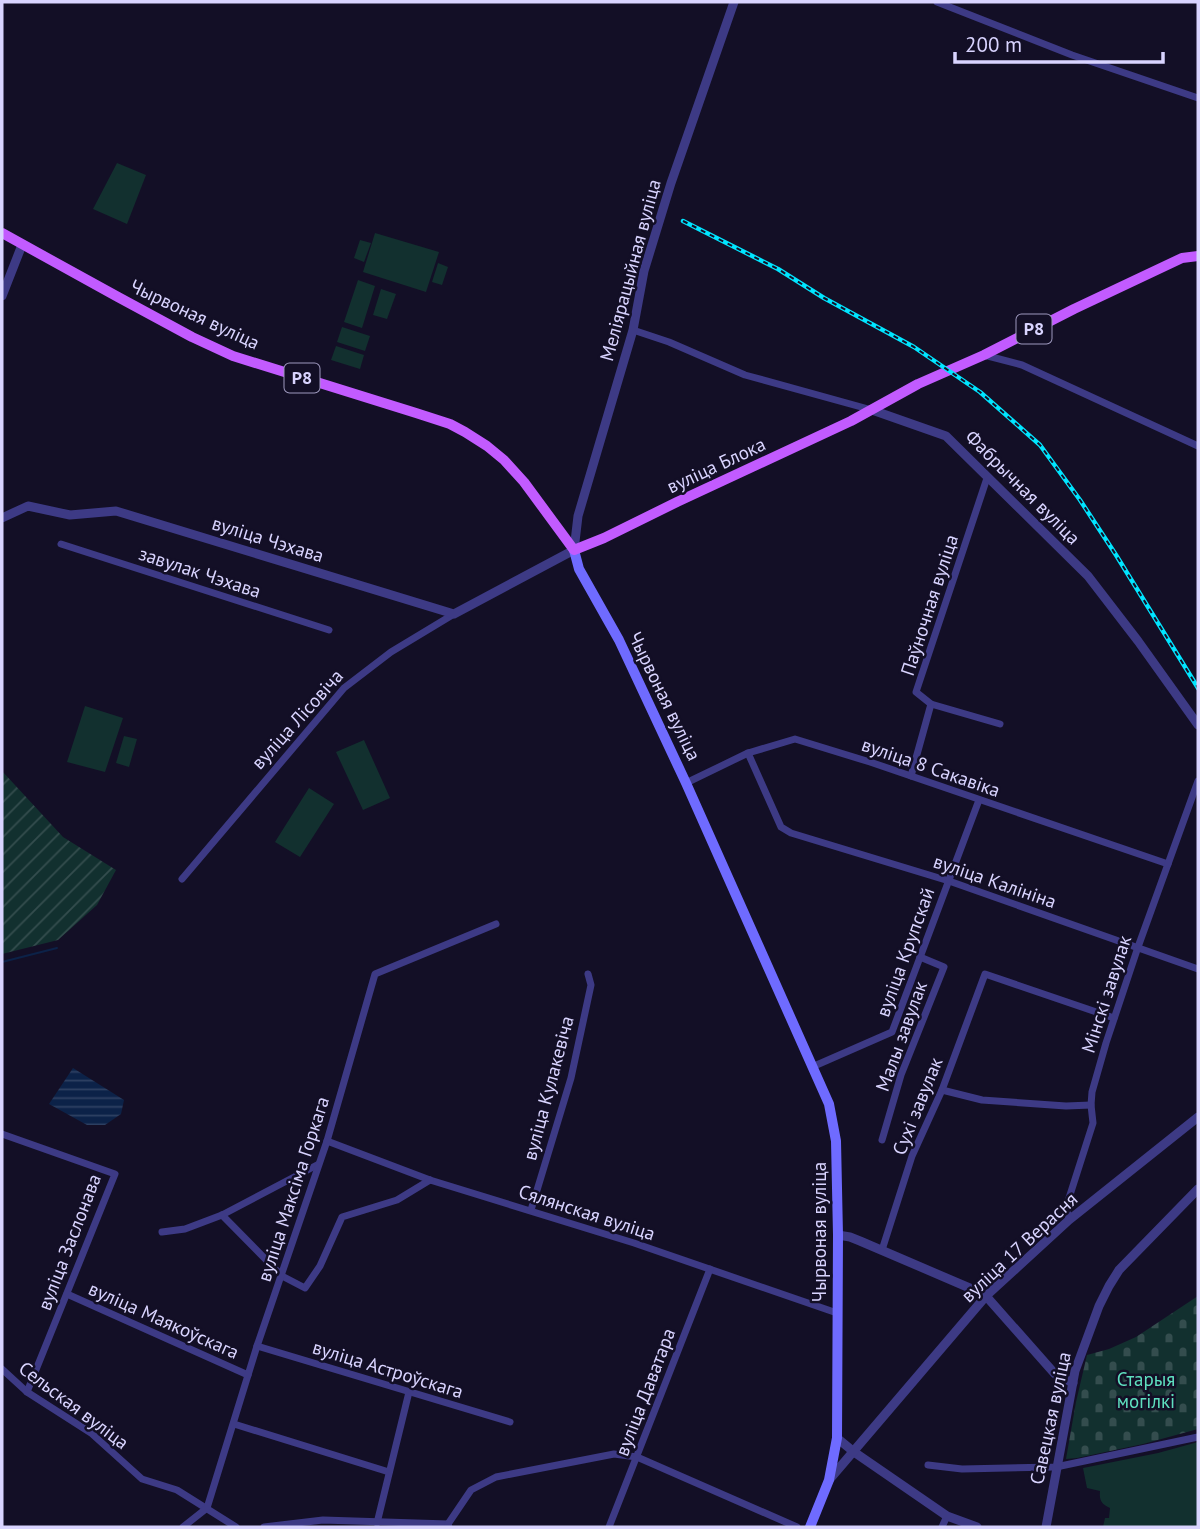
<svg xmlns="http://www.w3.org/2000/svg" width="1200" height="1529" font-family="'PT Sans',sans-serif">
<style>
.green{fill:#12302f}
.cemetery{fill:url(#cemetery-stones)}
.garden{fill:url(#garden-furrows)}
.water{fill:url(#water-rules)}
.lines{fill:none;stroke-linecap:round;stroke-linejoin:round}
.stream{stroke:#0c2248;stroke-width:2}
.minor{stroke:#3d3a85;stroke-width:7}
.tertiary{stroke:#3d3a85;stroke-width:9}
.secondary{stroke:#6f6bff;stroke-width:10}
.primary{stroke:#c25bff;stroke-width:10}
.rail-casing{stroke:#00e5ff;stroke-width:4.5}
.rail{stroke:#130f26;stroke-width:2;stroke-dasharray:5;stroke-linecap:butt}
.labels{text-anchor:middle;stroke-width:5;stroke-linejoin:round;paint-order:stroke}
.shield{fill:#130f26;stroke:#9e99be;stroke-width:2}
.shield-label{font-size:18px;font-weight:bold;fill:#d9d4ff}
.street-label{font-size:19px;fill:#d9d4ff;stroke:#130f26}
.park-label{font-size:19px;fill:#5fe0c0;stroke:#130f26}
</style>
<defs>
<pattern id="cemetery-stones" width="16" height="16" patternUnits="userSpaceOnUse" patternTransform="scale(1.75)"><rect width="16" height="16" fill="#12302f"/><path d="M2 7V4a2 2 0 0 1 4 0v3zM10 15v-3a2 2 0 0 1 4 0v3z" fill="#344d4e"/></pattern>
<pattern id="garden-furrows" width="10" height="10" patternUnits="userSpaceOnUse" patternTransform="scale(1.75)"><rect width="10" height="10" fill="#12302f"/><path d="M-1 1l2-2M0 10L10 0M9 11l2-2" fill="none" stroke="#344d4e"/></pattern>
<pattern id="water-rules" width="6" height="5" patternUnits="userSpaceOnUse" patternTransform="scale(1.75)"><rect width="6" height="5" fill="#0c2248"/><path d="M0 2.5h6" fill="none" stroke="#2f4163"/></pattern>
</defs>
<rect width="100%" height="100%" fill="#130f26"/>
<g class="green">
<path d="M117 163 146 175 127 224 93 209Z"/>
<path d="M375 233 439 252 426 292 363 272Z"/>
<path d="M360 240 371 243 364 262 354 258Z"/>
<path d="M438 263 448 267 442 285 432 282Z"/>
<path d="M358 280 375 286 362 328 344 322Z"/>
<path d="M381 289 396 294 387 319 373 315Z"/>
<path d="M342 327 370 336 365 351 337 342Z"/>
<path d="M336 346 364 355 360 369 331 360Z"/>
<path d="M85 706 123 718 105 772 67 762Z"/>
<path d="M124 736 137 739 129 767 116 763Z"/>
<path d="M364 740 390 798 363 810 336 752Z"/>
<path d="M309 788 334 804 300 857 275 842Z"/>
<path d="M1198 1442V1527H1103L1105 1518H1109L1110 1508C1102 1504 1099 1501 1100 1491L1087 1488 1083 1468 1158 1453Z"/>
</g>
<path class="cemetery" d="M1198 1296V1429L1143 1444 1077 1458 1066 1459 1076 1402 1087 1355 1109 1349 1136 1337Z"/>
<path class="garden" d="M2 771 63 837 116 870 97 905 58 940 2 954Z"/>
<path class="water" d="M73 1068 124 1100 121 1114 105 1125H87L49 1104Z"/>
<g class="lines">
<path class="stream" d="M2 962 57 948"/>
<g class="minor">
<path d="M937 2 1072 55 1198 98"/>
<path d="M633 330 669 342 745 375 872 410"/>
<path d="M984 355 1022 365 1198 446"/>
<path d="M61 544 329 630"/>
<path d="M931 704 1000 724"/>
<path d="M748 753 781 827 791 833 949 881 1198 969"/>
<path d="M911 776 931 704 916 692 987 478"/>
<path d="M686 783 748 753 795 739 870 762 1168 864"/>
<path d="M182 879 344 688 391 652 454 614"/>
<path d="M812 1067 892 1032 979 800"/>
<path d="M942 1090 982 1100 1066 1106 1091 1105"/>
<path d="M2 1134 115 1174 27 1392"/>
<path d="M882 1140 901 1075 944 967 920 957"/>
<path d="M327 1141 430 1180 634 1243 837 1313"/>
<path d="M531 1210 571 1078 591 985 588 974"/>
<path d="M222 1215 282 1276 305 1288 320 1266 342 1217 397 1200 430 1180"/>
<path d="M1069 1220 1067 1209 1069 1198 1093 1123 1091 1105 1092 1092 1106 1043 1138 947 1198 781"/>
<path d="M162 1232 185 1229 222 1215 317 1165"/>
<path d="M882 1250 912 1156 942 1090 985 974 1114 1018"/>
<path d="M67 1294 248 1375"/>
<path d="M257 1346 510 1422"/>
<path d="M2 1369 27 1392 91 1433 142 1479 177 1490 236 1527"/>
<path d="M234 1424 389 1472"/>
<path d="M928 1465 962 1469 1056 1467 1198 1437"/>
<path d="M377 1523 409 1392"/>
<path d="M183 1527 207 1508 257 1346 327 1141 375 974 496 924"/>
<path d="M264 1527 323 1520 448 1524"/>
<path d="M449 1527 448 1524 471 1490 496 1477 614 1454 637 1457 797 1527"/>
<path d="M609 1527 710 1269"/>
<path d="M942 1527 947 1516"/>
</g>
<g class="tertiary">
<path d="M2 296 22 245"/>
<path d="M872 410 946 436 1088 576 1138 641 1198 725"/>
<path d="M2 518 28 506 70 515 116 511 454 614 574 550 578 516 633 330 644 271 671 183 734 2"/>
<path d="M838 1235 850 1237 860 1241 979 1292 986 1296 1055 1374 1073 1383"/>
<path d="M837 1438 854 1452 947 1516 977 1527"/>
<path d="M829 1480 986 1296 1069 1220 1198 1117"/>
<path d="M1046 1527 1075 1371 1099 1306 1109 1286 1119 1270 1198 1189"/>
</g>
<path class="secondary" d="M574 550 579 569 619 640 686 783 829 1104 836 1141 838 1235 837 1438 829 1480 810 1527"/>
<path class="primary" d="M2 233 118 297 192 337 233 356 416 413 450 424 465 432 487 446 504 460 524 482 574 550 604 538 677 502 851 421 918 384 984 355 1074 309 1182 258 1198 256"/>
<defs>
<path id="rail" d="M683 221 778 269 824 298 914 347 980 392 1040 445 1080 500 1116 555 1198 688"/>
</defs>
<use href="#rail" class="rail-casing"/>
<use href="#rail" class="rail"/>
</g>
<g class="labels">
<g class="shield">
<rect x="1016.5" y="314.5" width="35" height="29" rx="5"/>
<rect x="284.5" y="363.5" width="35" height="29" rx="5"/>
</g>
<g class="shield-label">
<text x="1034" y="335">Р8</text>
<text x="302" y="384">Р8</text>
</g>
<g class="street-label">
<text transform="translate(630 270) rotate(-75)" y="7">Меліярацыйная вуліца</text>
<text transform="translate(195 314) rotate(25)" y="7">Чырвоная вуліца</text>
<text transform="translate(716 465) rotate(-25)" y="7">вуліца Блока</text>
<text transform="translate(1023 487) rotate(45)" y="7">Фабрычная вуліца</text>
<text transform="translate(268 539) rotate(17)" y="7">вуліца Чэхава</text>
<text transform="translate(200 572) rotate(18)" y="7">завулак Чэхава</text>
<text transform="translate(929 605) rotate(-72)" y="7">Паўночная вуліца</text>
<text transform="translate(665 696) rotate(64)" y="7">Чырвоная вуліца</text>
<text transform="translate(297 719) rotate(-48)" y="7">вуліца Лісовіча</text>
<text transform="translate(931 767) rotate(19)" y="7">вуліца 8 Сакавіка</text>
<text transform="translate(995 881) rotate(19)" y="7">вуліца Калініна</text>
<text transform="translate(905 952) rotate(-70)" y="7">вуліца Крупскай</text>
<text transform="translate(1106 994) rotate(-72)" y="7">Мінскі завулак</text>
<text transform="translate(901 1036) rotate(-70)" y="7">Малы завулак</text>
<text transform="translate(548 1088) rotate(-75)" y="7">вуліца Кулакевіча</text>
<text transform="translate(917 1106) rotate(-68)" y="7">Сухі завулак</text>
<text transform="translate(293 1189) rotate(-72)" y="7">вуліца Максіма Горкага</text>
<text transform="translate(587 1212) rotate(18)" y="7">Сялянская вуліца</text>
<text transform="translate(819 1232) rotate(-90)" y="7">Чырвоная вуліца</text>
<text transform="translate(69 1242) rotate(-69)" y="7">вуліца Заслонава</text>
<text transform="translate(1019 1247) rotate(-43)" y="7">вуліца 17 Верасня</text>
<text transform="translate(164 1320) rotate(24)" y="7">вуліца Маякоўскага</text>
<text transform="translate(388 1369) rotate(17)" y="7">вуліца Астроўскага</text>
<text transform="translate(645 1392) rotate(-69)" y="7">вуліца Даватара</text>
<text transform="translate(74 1405) rotate(37)" y="7">Сельская вуліца</text>
<text transform="translate(1050 1418) rotate(-78)" y="7">Савецкая вуліца</text>
</g>
<g class="park-label">
<text x="1146" y="1386">Старыя<tspan x="1146" dy="22">могілкі</tspan></text>
</g>
</g>
<rect width="1200" height="1529" fill="none" stroke="#d9d4ff" stroke-width="7"/>
<path d="M955 52v10h208v-10" fill="none" stroke="#d9d4ff" stroke-width="3.5"/>
<text x="965" y="52" font-size="21" fill="#d9d4ff" stroke="#130f26" stroke-width="5" paint-order="stroke">200 m</text>
</svg>
